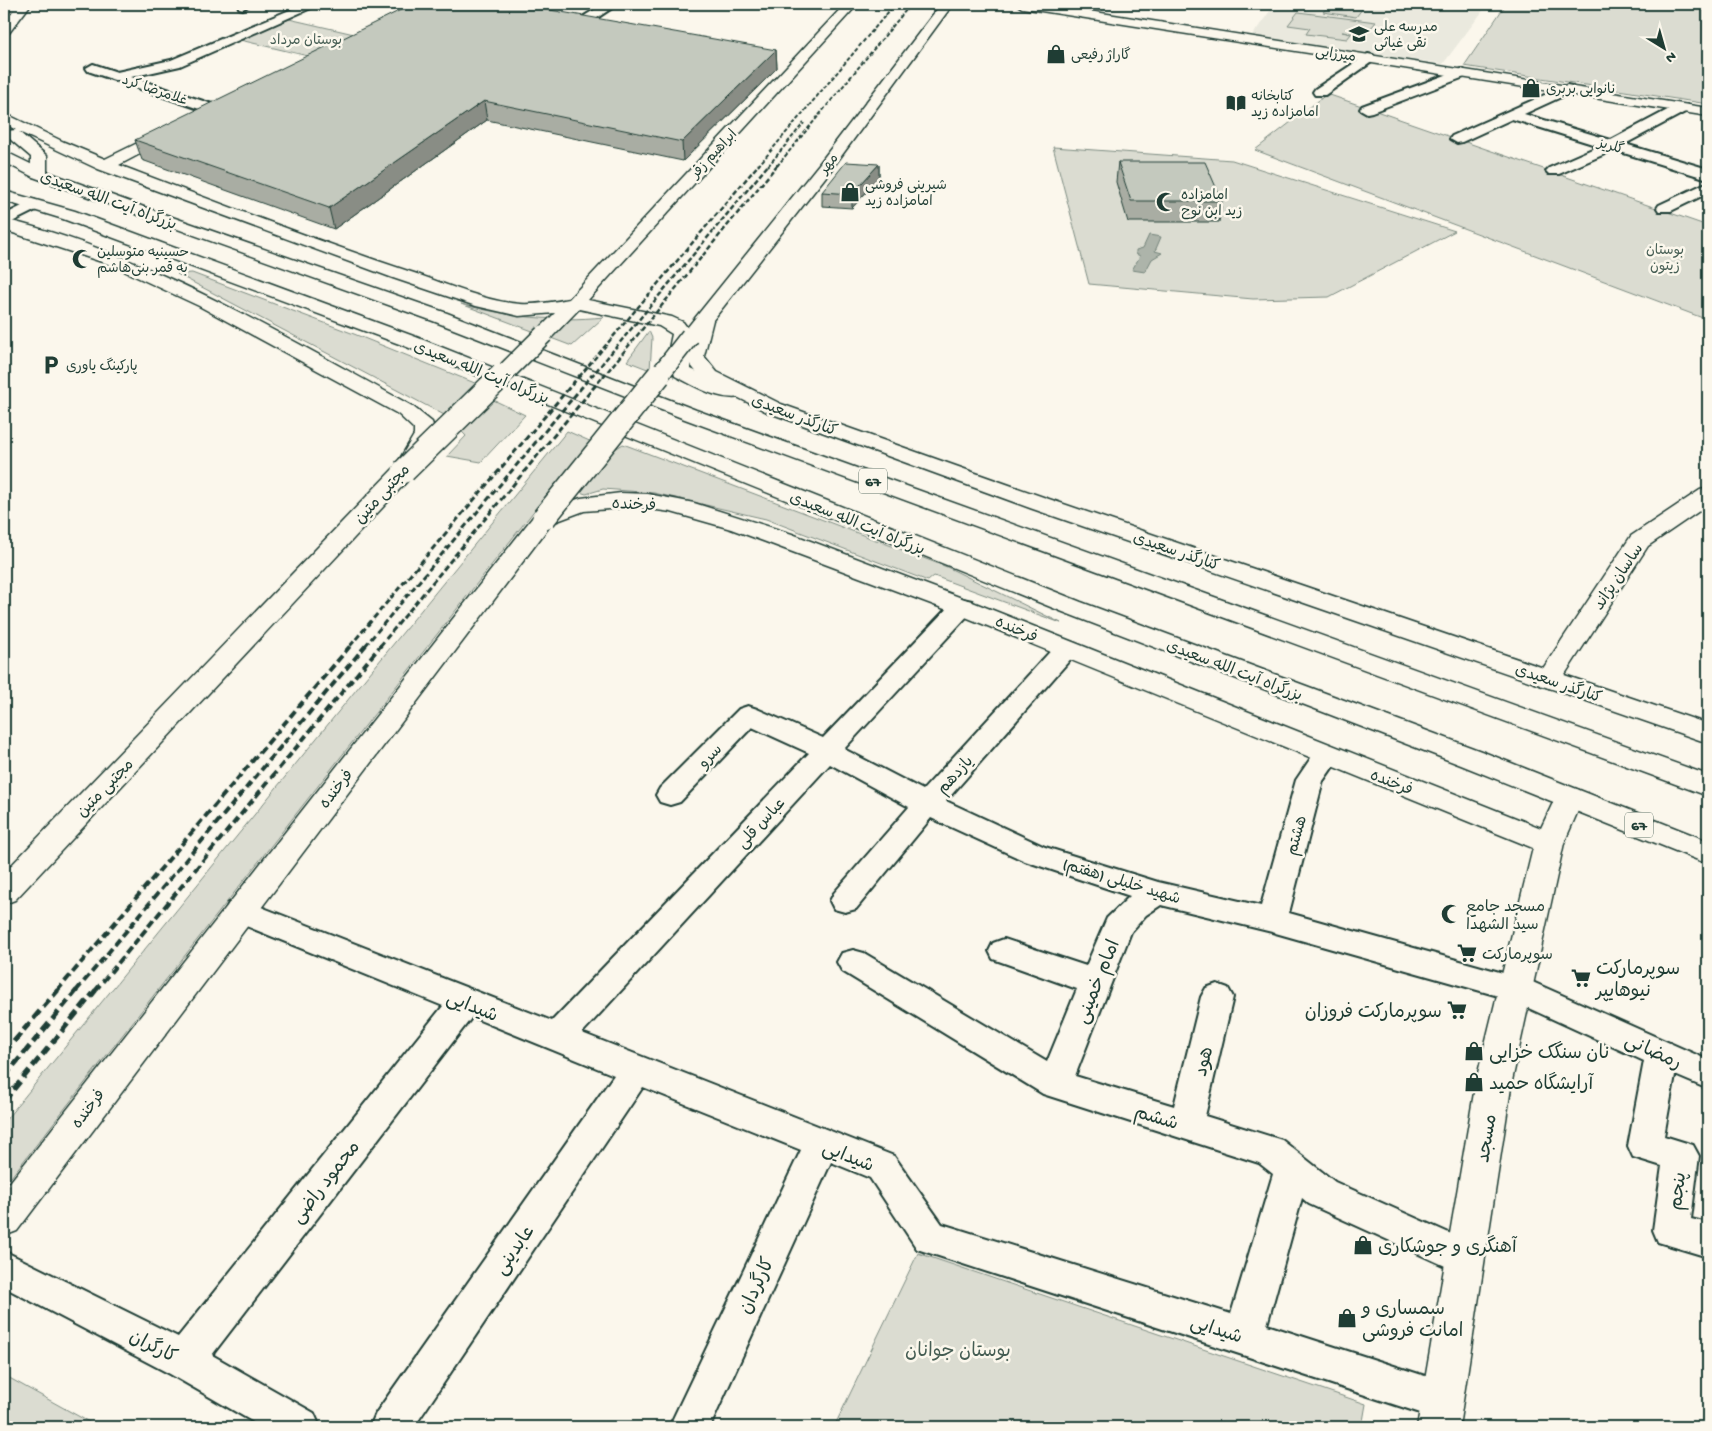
<svg xmlns="http://www.w3.org/2000/svg" width="1712" height="1431" font-family="'Gochi Hand','Playpen Sans Arabic',sans-serif">
<style>
.built{fill:#eae9de}
.green{fill:#dbdcd1;stroke:#7d8c82}
.water{fill:#adb4aa;stroke:#74847b}
.lines{fill:none;stroke-linecap:round;stroke-linejoin:round}
.minor-casing{stroke:#1f3d34;stroke-width:4}
.tertiary-casing{stroke:#1f3d34;stroke-width:3}
.secondary-casing{stroke:#1f3d34;stroke-width:3}
.trunk-casing{stroke:#1f3d34;stroke-width:3}
.minor{fill:#fbf7ec;fill-rule:evenodd}
.tertiary{fill:#fbf7ec;fill-rule:evenodd}
.secondary{fill:#fbf7ec;fill-rule:evenodd}
.trunk{fill:#fbf7ec;fill-rule:evenodd}
.rail-far4{stroke:#1f3d34;stroke-width:2;stroke-dasharray:4 2;stroke-linecap:butt}
.rail-far3{stroke:#1f3d34;stroke-width:2.5;stroke-dasharray:5 2.5;stroke-linecap:butt}
.rail-far2{stroke:#1f3d34;stroke-width:3;stroke-dasharray:6 3;stroke-linecap:butt}
.rail-far1{stroke:#1f3d34;stroke-width:4;stroke-dasharray:8 4;stroke-linecap:butt}
.rail{stroke:#1f3d34;stroke-width:5;stroke-dasharray:10 5;stroke-linecap:butt}
.tertiary-bridge-far1-casing{stroke:#1f3d34;stroke-width:21;stroke-linecap:butt}
.tertiary-bridge-casing{stroke:#1f3d34;stroke-width:26;stroke-linecap:butt}
.secondary-bridge-far1-casing{stroke:#1f3d34;stroke-width:21;stroke-linecap:butt}
.secondary-bridge-casing{stroke:#1f3d34;stroke-width:26;stroke-linecap:butt}
.tertiary-bridge-far1{stroke:#fbf7ec;stroke-width:18}
.tertiary-bridge{stroke:#fbf7ec;stroke-width:23}
.secondary-bridge-far1{stroke:#fbf7ec;stroke-width:18}
.secondary-bridge{stroke:#fbf7ec;stroke-width:23}
.wall{fill:#a9ada3;stroke:#1f3d34}
.shaded-wall{fill:#898d85;stroke:#1f3d34}
.building{fill:#c4c9be;stroke:#1f3d34}
.labels{text-anchor:middle;stroke-width:5;stroke-linejoin:round;paint-order:stroke}
.far-poi-label{font-size:14px;fill:#1f3d34;stroke:#fbf7ec;text-anchor:start}
.far-park-label{font-size:14px;fill:#455d53;stroke:#fbf7ec}
.far-street-label{font-size:14px;fill:#1f3d34;stroke:#fbf7ec}
.shield{fill:#fbf7ec;stroke:#61756b;stroke-width:1}
.shield-label{font-size:15px;font-weight:bold;fill:#1f3d34}
.street-label{font-size:16px;fill:#1f3d34;stroke:#fbf7ec}
.poi-label{font-size:16px;fill:#1f3d34;stroke:#fbf7ec;text-anchor:start}
.near-poi-label{font-size:19px;fill:#1f3d34;stroke:#fbf7ec;text-anchor:start}
.near-street-label{font-size:19px;fill:#1f3d34;stroke:#fbf7ec}
.near-park-label{font-size:19px;fill:#455d53;stroke:#fbf7ec}
</style>
<rect width="100%" height="100%" fill="#fbf7ec"/>
<filter id="ink" filterUnits="userSpaceOnUse"><feTurbulence type="fractalNoise" baseFrequency=".02" numOctaves="2"/><feDisplacementMap in="SourceGraphic" scale="10" xChannelSelector="R" yChannelSelector="G"/><feConvolveMatrix kernelMatrix="1 2 1 2 8 2 1 2 1" color-interpolation-filters="sRGB"/></filter>
<g filter="url(#ink)">
<path class="built" d="M1275 4H1488L1443 64 1252 36Z"/>
<g class="green">
<path d="M1330 4 1365 5 1356 17 1323 12Z"/>
<path d="M1506 4H1708V104L1464 66Z"/>
<path d="M1298 12 1376 22 1365 35 1342 32 1351 34 1347 39 1306 34 1310 28 1288 25Z"/>
<path d="M289 19 354 34 308 56 240 40Z"/>
<path d="M1327 94 1708 226V320L1255 150Z"/>
<path d="M1053 147 1232 160 1455 231 1329 297 1253 299 1089 284Z"/>
<path d="M192 273 354 334 492 390 483 395 525 415 481 462 447 456 466 436 448 417 177 274Z"/>
<path d="M461 304C511 317 553 322 604 317L572 346Z"/>
<path d="M649 331 652 338 650 370 627 361Z"/>
<path d="M567 431 612 451 623 444 947 567 1061 623 934 576 928 581 766 519 654 493 603 489 586 494 555 484 4 1186V1122Z"/>
<path d="M918 1253 1366 1404 1362 1427H834Z"/>
<path d="M4 1375 98 1427H4Z"/>
</g>
<path class="water" d="M1149 235 1161 237 1155 251 1162 253 1152 259 1145 272 1132 270 1140 256 1136 254V250L1143 248Z"/>
<g class="lines">
<defs>
<g id="minor">
<path d="M238 4H251L243 9 239 8Z"/>
<path d="M304 4H320L180 66 131 77 221 107 223 110 221 113H211L88 71 86 68 93 64 117 72 171 60Z"/>
<path d="M527 4H541L518 19H510L508 16 510 13Z"/>
<path d="M604 4H618L579 30H571L569 27 571 24Z"/>
<path d="M1368 54 1373 55 1375 58 1373 61 1325 95H1315L1313 92 1315 89Z"/>
<path d="M1462 69 1469 73 1467 76 1372 112 1367 113 1360 109 1362 106Z"/>
<path d="M1567 85 1572 86 1574 89 1572 92 1524 114 1611 140 1677 105H1687L1689 108 1687 111 1625 144 1708 169V179L1614 150 1559 174H1549L1546 171 1549 168 1599 146 1512 119 1462 142 1457 143 1450 139 1452 136Z"/>
<path d="M1708 182V193L1671 211H1659L1657 208 1659 205Z"/>
<path d="M34 200 42 205 40 208 4 226V215Z"/>
<path d="M963 599 972 601 975 606 972 611 844 749 923 790 1057 644 1066 641 1075 644 1078 649 1075 654 946 801 1045 847 1158 882 1261 906 1296 780 1317 749 1327 746 1337 749 1341 755 1323 781 1289 913 1528 980 1708 1060V1089L1675 1075 1664 1136 1693 1145 1699 1156 1691 1219 1708 1223V1257L1658 1242 1653 1230 1662 1166 1633 1157 1628 1146 1644 1061 1509 999 1272 932 1161 905 1146 915 1131 932 1075 1076 1174 1106 1201 997 1206 988 1217 984 1228 988 1233 997 1205 1116 1282 1140 1335 1182 1478 1246 1484 1258 1478 1270 1465 1275 1309 1204 1302 1198 1267 1325 1456 1386 1462 1400 1456 1414 1442 1420 917 1249 870 1178 831 1162 710 1427H669L801 1150 643 1087 414 1427H370L376 1413 614 1075 472 1017 212 1355 314 1413 320 1427H262L170 1374 4 1287V1251L178 1337 443 1006 229 919 225 911 229 903 240 900 251 903 552 1021 809 753 752 727 680 802 670 805 660 802 656 795 660 788 739 709 748 706 757 709 823 738 954 601ZM830 764 909 807 834 893 830 901 834 909 845 912 856 909 931 818 1025 861 1130 896 1107 918 1086 966 1004 939 993 943 989 951 993 959 1077 989 1047 1062 864 953 853 950 842 953 837 962 842 971 1043 1094 1259 1163 1273 1174 1231 1314 942 1224 894 1156 582 1033Z"/>
</g>
<g id="tertiary">
<path d="M19 4H31L9 33 4 34V22Z"/>
<path d="M845 4H858L588 300 672 317 683 322 692 334 688 353 691 369 723 384 746 388 749 392 746 396C721 403 697 387 675 376L668 353 672 334 659 326 579 309 551 338H537L534 334 555 313 519 316 476 306 393 278 98 169 19 132 47 156V174L45 177H33L31 174V157L4 134 7 131 16 130 4 123V113L64 142 105 159 166 129H176L179 132 176 135 119 165C216 202 312 239 411 272 444 283 486 302 520 304 536 305 553 302 569 299Z"/>
<path d="M4 219C150 255 281 335 412 406L432 422 436 435 412 476 15 900 4 904V873L395 467 414 435V429L398 414 199 306 111 265 4 230Z"/>
<path d="M1708 488V505L1648 546 1558 685 1549 688 1540 685 1536 679 1631 536 1700 490Z"/>
</g>
<g id="secondary">
<path d="M941 4H953L831 170 713 320 704 356 717 372 781 404 1046 498 1708 724V743L1030 508 767 412 703 380 684 357 689 338 683 333 819 164Z"/>
<path d="M1016 4H1044L1708 108V116L1022 8Z"/>
<path d="M621 493 648 494 694 503 792 534 975 603 1541 828 1559 790 1569 787 1579 790 1584 797 1564 843 1512 1081 1459 1427H1417L1476 1081 1533 848 958 614 731 529 671 512 635 507 584 511 552 523 17 1231 4 1236V1190L536 513 581 498Z"/>
</g>
<g id="trunk">
<path d="M10 4H25L4 16V7Z"/>
<path d="M4 151 45 171 155 211 447 313 696 410 1708 775V796L682 418 433 321 33 177 4 162Z"/>
<path d="M4 191 75 211 416 337 1081 602 1481 751 1708 841V864L1461 765 1063 612 402 345 63 219 4 201Z"/>
</g>
</defs>
<use href="#minor" class="minor-casing"/>
<use href="#tertiary" class="tertiary-casing"/>
<use href="#secondary" class="secondary-casing"/>
<use href="#trunk" class="trunk-casing"/>
<use href="#minor" class="minor"/>
<use href="#tertiary" class="tertiary"/>
<use href="#secondary" class="secondary"/>
<use href="#trunk" class="trunk"/>
<g class="rail-far4">
<path d="M758 166 895 4"/>
<path d="M768 166 804 123"/>
<path d="M777 166 911 4"/>
</g>
<g class="rail-far3">
<path d="M579 377 759 164"/>
<path d="M591 377 769 164"/>
<path d="M603 377 778 164"/>
</g>
<g class="rail-far2">
<path d="M350 646 580 375"/>
<path d="M365 646 592 375"/>
<path d="M380 646 604 375"/>
</g>
<g class="rail-far1">
<path d="M57 991 351 645"/>
<path d="M76 991 366 645"/>
<path d="M95 991 381 645"/>
</g>
<g class="rail">
<path d="M4 1053 58 990"/>
<path d="M4 1077 77 990"/>
<path d="M4 1101 96 990"/>
</g>
<defs>
<path id="tertiary-bridge-far1" d="M501 377 544 334"/>
<path id="tertiary-bridge" d="M404 471 502 375"/>
<path id="secondary-bridge-far1" d="M658 377 690 336"/>
<path id="secondary-bridge" d="M544 518 659 375"/>
</defs>
<use href="#tertiary-bridge-far1" class="tertiary-bridge-far1-casing"/>
<use href="#tertiary-bridge" class="tertiary-bridge-casing"/>
<use href="#secondary-bridge-far1" class="secondary-bridge-far1-casing"/>
<use href="#secondary-bridge" class="secondary-bridge-casing"/>
<use href="#tertiary-bridge-far1" class="tertiary-bridge-far1"/>
<use href="#tertiary-bridge" class="tertiary-bridge"/>
<use href="#secondary-bridge-far1" class="secondary-bridge-far1"/>
<use href="#secondary-bridge" class="secondary-bridge"/>
</g>
<g class="wall">
<path d="M776 50 777 68 683 161 487 120 334 229 142 160 135 140Z"/>
<path d="M1118 162 1222 201 1219 222H1128L1116 182Z"/>
<path d="M879 164V178L852 208 822 206V192Z"/>
</g>
<g class="shaded-wall">
<path d="M776 50 777 68 683 161 682 142Z"/>
<path d="M484 101 487 120 334 229 329 208Z"/>
<path d="M879 164V178L852 208V194Z"/>
</g>
<g class="building">
<path d="M413 4H516L776 50 682 142 484 101 329 208 135 140Z"/>
<path d="M846 162 879 164 852 194 822 192Z"/>
<path d="M1118 162H1205L1222 201H1131Z"/>
</g>
</g>
<defs>
<symbol id="school-bare" viewBox="-9 -9 18 18"><path d="M0-5L7-2L0 1L-7-2ZM-4 1L0 2.5L4 1V4Q0 6-4 4Z" fill="#1f3d34" stroke="#fbf7ec" stroke-width="2.5" paint-order="stroke"/></symbol>
<symbol id="shop-bare" viewBox="-9 -9 18 18"><path d="M-5-2.5h2.3a2.7 3.5 0 0 1 5.4 0H5L5.5 6h-11ZM-1.5-2.5h3a1.5 2.3 0 0 0-3 0Z" fill="#1f3d34" stroke="#fbf7ec" stroke-width="2.5" paint-order="stroke"/></symbol>
<symbol id="library-bare" viewBox="-9 -9 18 18"><path d="M-6-4Q-3-5.5-.7-3.5V5Q-3 3-6 4ZM6-4Q3-5.5 .7-3.5V5Q3 3 6 4Z" fill="#1f3d34" stroke="#fbf7ec" stroke-width="2.5" paint-order="stroke"/></symbol>
<symbol id="mosque-bare" viewBox="-9 -9 18 18"><path d="M3.5-4.9A6 6 0 1 0 3.5 4.9A5 5 0 1 1 3.5-4.9Z" fill="#1f3d34" stroke="#fbf7ec" stroke-width="2.5" paint-order="stroke"/></symbol>
<symbol id="parking-bare" viewBox="-9 -9 18 18"><path d="M-3.5-5.5H1a3.5 3.5 0 0 1 0 7H-1V5.5H-3.5ZM-1-3.4V-.6H.8a1.4 1.4 0 0 0 0-2.8Z" fill="#1f3d34" stroke="#fbf7ec" stroke-width="2.5" paint-order="stroke"/></symbol>
<symbol id="supermarket-bare" viewBox="-9 -9 18 18"><path d="M-6-5.5h2.5l.6 2H6L4.5 2H-2.5L-4.4-4H-6ZM-1.5 3.2a1.3 1.3 0 1 0 .1 0ZM3 3.2a1.3 1.3 0 1 0 .1 0Z" fill="#1f3d34" stroke="#fbf7ec" stroke-width="2.5" paint-order="stroke"/></symbol>
</defs>
<g fill-rule="evenodd">
<use href="#school-bare" x="1345" y="20" width="28" height="28"/>
<use href="#shop-bare" x="1042" y="40" width="28" height="28"/>
<use href="#shop-bare" x="1517" y="74" width="28" height="28"/>
<use href="#library-bare" x="1222" y="89" width="28" height="28"/>
<use href="#shop-bare" x="836" y="178" width="28" height="28"/>
<use href="#mosque-bare" x="1152" y="188" width="28" height="28"/>
<use href="#mosque-bare" x="68" y="245" width="28" height="28"/>
<use href="#parking-bare" x="37" y="351" width="28" height="28"/>
<use href="#mosque-bare" x="1437" y="900" width="28" height="28"/>
<use href="#supermarket-bare" x="1453" y="939" width="28" height="28"/>
<use href="#supermarket-bare" x="1567" y="964" width="28" height="28"/>
<use href="#supermarket-bare" x="1443" y="996" width="28" height="28"/>
<use href="#shop-bare" x="1460" y="1037" width="28" height="28"/>
<use href="#shop-bare" x="1460" y="1068" width="28" height="28"/>
<use href="#shop-bare" x="1349" y="1231" width="28" height="28"/>
<use href="#shop-bare" x="1333" y="1304" width="28" height="28"/>
</g>
<g class="labels">
<g class="far-poi-label">
<text x="1374" y="31">مدرسه علی<tspan x="1374" dy="16">نقی غیاثی</tspan></text>
<text x="1071" y="59">گاراژ رفیعی</text>
<text x="1546" y="93">نانوایی بربری</text>
<text x="1251" y="100">کتابخانه<tspan x="1251" dy="16">امامزاده زید</tspan></text>
<text x="865" y="189">شیرینی فروشی<tspan x="865" dy="16">امامزاده زید</tspan></text>
<text x="1181" y="199">امامزاده<tspan x="1181" dy="16">زید ابن نوح</tspan></text>
<text x="97" y="256">حسینیه متوسلین<tspan x="97" dy="16">به قمر بنی‌هاشم</tspan></text>
<text x="66" y="370">پارکینگ یاوری</text>
</g>
<g class="far-park-label">
<text x="306" y="44">بوستان مرداد</text>
<text x="1665" y="254">بوستان<tspan x="1665" dy="16">زیتون</tspan></text>
</g>
<g class="far-street-label">
<text transform="translate(1336 53) rotate(9)" y="5">میرزایی</text>
<text transform="translate(155 89) rotate(19)" y="5">غلامرضا کرد</text>
<text transform="translate(1611 145) rotate(17)" y="5">گلریز</text>
<text transform="translate(713 153) rotate(-47)" y="5">ابراهیم زقر</text>
<text transform="translate(828 163) rotate(-53)" y="5">مهر</text>
</g>
<g class="shield">
<rect x="859" y="468.5" width="28" height="25" rx="4"/>
<rect x="1625" y="812.5" width="28" height="25" rx="4"/>
</g>
<g class="shield-label">
<text x="873" y="486">67</text>
<text x="1639" y="830">67</text>
</g>
<g class="street-label">
<text transform="translate(109 199) rotate(20)" y="6">بزرگراه آیت الله سعیدی</text>
<text transform="translate(482 371) rotate(22)" y="6">بزرگراه آیت الله سعیدی</text>
<text transform="translate(795 414) rotate(21)" y="6">کنارگذر سعیدی</text>
<text transform="translate(381 493) rotate(-48)" y="6">مجتبی متین</text>
<text transform="translate(634 503) rotate(3)" y="6">فرخنده</text>
<text transform="translate(858 522) rotate(22)" y="6">بزرگراه آیت الله سعیدی</text>
<text transform="translate(1177 550) rotate(19)" y="6">کنارگذر سعیدی</text>
<text transform="translate(1617 576) rotate(-56)" y="6">ساسان پژاند</text>
<text transform="translate(1017 628) rotate(23)" y="6">فرخنده</text>
<text transform="translate(1235 669) rotate(21)" y="6">بزرگراه آیت الله سعیدی</text>
<text transform="translate(1559 682) rotate(19)" y="6">کنارگذر سعیدی</text>
<text transform="translate(709 755) rotate(-46)" y="6">سرو</text>
<text transform="translate(954 774) rotate(-48)" y="6">یازدهم</text>
<text transform="translate(1392 781) rotate(22)" y="6">فرخنده</text>
<text transform="translate(104 787) rotate(-46)" y="6">مجتبی متین</text>
<text transform="translate(335 788) rotate(-52)" y="6">فرخنده</text>
<text transform="translate(760 822) rotate(-47)" y="6">عباس قلی</text>
<text transform="translate(1295 835) rotate(-75)" y="6">هشتم</text>
<text transform="translate(1122 880) rotate(17)" y="6">شهید خلیلی (هفتم)</text>
<text transform="translate(87 1108) rotate(-53)" y="6">فرخنده</text>
</g>
<g class="poi-label">
<text x="1466" y="911">مسجد جامع<tspan x="1466" dy="18">سید الشهدا</tspan></text>
<text x="1482" y="959">سوپرمارکت</text>
</g>
<g class="near-poi-label">
<text x="1596" y="974">سوپرمارکت<tspan x="1596" dy="22">نیوهایپر</tspan></text>
<text x="1442" y="1017" text-anchor="end">سوپرمارکت فروزان</text>
<text x="1489" y="1058">نان سنگک خزایی</text>
<text x="1489" y="1089">آرایشگاه حمید</text>
<text x="1378" y="1252">آهنگری و جوشکاری</text>
<text x="1362" y="1314">سمساری و<tspan x="1362" dy="22">امانت فروشی</tspan></text>
</g>
<g class="near-street-label">
<text transform="translate(1096 981) rotate(-68)" y="7">امام خمینی</text>
<text transform="translate(473 1005) rotate(22)" y="7">شیدایی</text>
<text transform="translate(1654 1050) rotate(25)" y="7">رمضانی</text>
<text transform="translate(1202 1061) rotate(-76)" y="7">هود</text>
<text transform="translate(1157 1116) rotate(17)" y="7">ششم</text>
<text transform="translate(1485 1138) rotate(-81)" y="7">مسجد</text>
<text transform="translate(849 1155) rotate(22)" y="7">شیدایی</text>
<text transform="translate(324 1181) rotate(-52)" y="7">محمود راضی</text>
<text transform="translate(1676 1191) rotate(-83)" y="7">پنجم</text>
<text transform="translate(513 1249) rotate(-55)" y="7">عابدینی</text>
<text transform="translate(755 1285) rotate(-65)" y="7">کارگردان</text>
<text transform="translate(1217 1328) rotate(18)" y="7">شیدایی</text>
<text transform="translate(154 1345) rotate(27)" y="7">کارگران</text>
</g>
<g class="near-park-label">
<text x="958" y="1356">بوستان جوانان</text>
</g>
</g>
<rect width="1712" height="1431" fill="none" stroke="#fbf7ec" stroke-width="20"/>
<rect x="10" y="10" width="1692" height="1411" fill="none" stroke="#1f3d34" stroke-width="2" filter="url(#ink)"/>
<g transform="translate(1664 48) rotate(143)" stroke="#fbf7ec" stroke-width="4" paint-order="stroke">
<path d="M0-4L9 19L0 12L-9 19Z" fill="#1f3d34"/>
<text y="-8" font-size="14" font-weight="bold" text-anchor="middle" fill="#1f3d34">N</text>
</g>
</svg>
